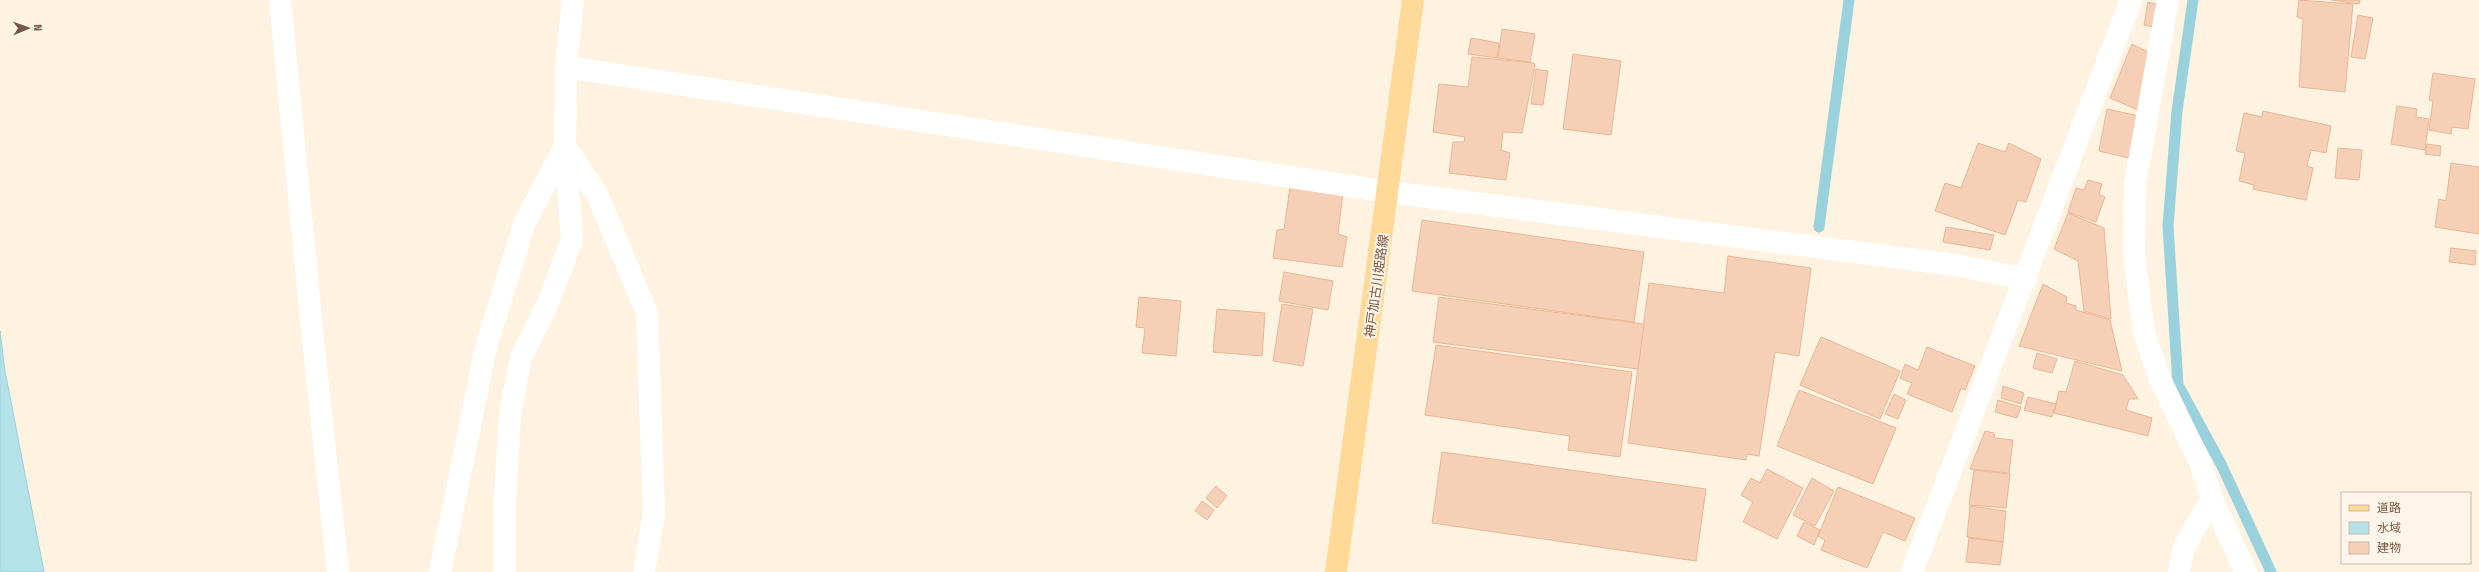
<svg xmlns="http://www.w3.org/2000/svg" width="2479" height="572" font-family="'Fira Sans Condensed','Noto Sans JP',sans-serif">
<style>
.water{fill:#b4e2e9;stroke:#99d2dc}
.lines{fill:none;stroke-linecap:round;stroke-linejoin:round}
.stream{stroke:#99d2dc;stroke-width:11}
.building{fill:#f6d0b6;stroke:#eab695}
.minor{stroke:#fff;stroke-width:22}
.major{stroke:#ffd997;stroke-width:22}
.labels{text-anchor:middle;stroke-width:3.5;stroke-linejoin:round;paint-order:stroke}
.street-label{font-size:13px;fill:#785745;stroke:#fff6e9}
</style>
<rect width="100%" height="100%" fill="#fef3e1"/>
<path class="water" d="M0 331 5 371 44 572H0Z"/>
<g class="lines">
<g class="stream">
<path d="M2193 0 2177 111 2168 226 2178 385 2221 464 2271 572"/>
<path d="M1819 227 1849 0"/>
</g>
</g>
<g class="building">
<path d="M2299 0 2353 4 2345 92 2299 87 2303 19 2297 17Z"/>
<path d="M2331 0H2360L2359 4Z"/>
<path d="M2148 2 2159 5 2154 27 2144 25Z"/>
<path d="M2358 15 2373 18 2365 59 2351 57Z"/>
<path d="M1502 29 1535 34 1530 62 1498 58Z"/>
<path d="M1471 38 1499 43 1497 58 1468 54Z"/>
<path d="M2132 44 2150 53 2138 110 2110 98Z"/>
<path d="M1573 54 1621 61 1611 135 1563 129Z"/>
<path d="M1472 57 1534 63 1535 66 1522 133 1503 132 1501 150 1510 153 1506 180 1449 173 1453 142H1464L1465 137 1433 132 1439 84 1468 87Z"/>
<path d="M1536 69 1548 71 1543 105 1531 104Z"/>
<path d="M2433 73 2475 79 2468 129 2452 127 2451 134 2429 130 2433 101 2429 100Z"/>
<path d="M2397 106 2417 109 2416 117 2429 119 2425 150 2391 144Z"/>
<path d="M2107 109 2139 116 2129 158 2099 151Z"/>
<path d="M2263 111 2331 126 2326 153 2311 150 2307 166 2313 168 2306 200 2253 189 2254 185 2239 181 2245 153 2236 151 2244 113 2262 117Z"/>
<path d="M1978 143 2005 152 2009 143 2041 159 2026 202 2018 200 2005 235 1935 211 1945 183 1961 188Z"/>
<path d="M2427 144 2441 146 2440 156 2425 154Z"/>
<path d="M2338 148 2362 150 2359 180 2335 178Z"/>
<path d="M2451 163 2479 167V234L2435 227 2439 199 2446 201Z"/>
<path d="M2088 180 2102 184 2099 194 2105 197 2096 222 2068 212 2076 188 2084 190Z"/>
<path d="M1290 187 1343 193 1338 234 1347 237 1342 267 1273 258 1277 230 1284 229Z"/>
<path d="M2068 213 2104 228 2111 319 2084 311 2078 261 2054 249Z"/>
<path d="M1422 220 1644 252 1634 322 1412 291Z"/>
<path d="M1946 227 1994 235 1990 250 1943 242Z"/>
<path d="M2451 248 2476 251 2475 265 2449 262Z"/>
<path d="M1728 256 1811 268 1799 356 1775 352 1759 456 1747 454 1746 460 1628 443 1649 283 1724 293Z"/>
<path d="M1284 272 1333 281 1328 310 1279 301Z"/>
<path d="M2043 284 2067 297 2066 303 2076 306V310L2110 320 2122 371 2019 346Z"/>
<path d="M1139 297 1181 301 1176 356 1142 353 1145 328 1136 327Z"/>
<path d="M1439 297 1644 324 1638 369 1433 342Z"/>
<path d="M1282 304 1313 309 1303 366 1273 361Z"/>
<path d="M1217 309 1265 313 1262 356 1213 352Z"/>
<path d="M1821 337 1900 371 1880 419 1800 385Z"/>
<path d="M1436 345 1632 372 1620 457 1568 450 1570 436 1425 415Z"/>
<path d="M1927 347 1975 366 1965 390 1961 388 1952 412 1907 394 1912 383 1900 378 1905 364 1918 370Z"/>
<path d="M2037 353 2057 359 2052 373 2033 368Z"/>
<path d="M2075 361 2123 375 2138 399H2129L2126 410 2152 418 2148 436 2054 413 2059 391 2066 392Z"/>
<path d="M2003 386 2024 393 2021 404 2001 398Z"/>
<path d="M1799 390 1896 428 1873 484 1777 446Z"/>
<path d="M1894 394 1906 400 1898 419 1885 414Z"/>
<path d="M2028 397 2056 404 2052 417 2024 410Z"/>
<path d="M1998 400 2021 407 2017 418 1995 412Z"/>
<path d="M1985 431 1994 433 1995 438 2013 440 2009 473 1970 469Z"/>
<path d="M1442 452 1706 489 1696 561 1432 523Z"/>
<path d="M1767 469 1803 488 1777 539 1743 522 1753 502 1741 495 1751 478 1760 483Z"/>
<path d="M1974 470 2010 474 2006 508 1969 505Z"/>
<path d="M1812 478 1834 491 1815 526 1793 515Z"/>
<path d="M1216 486 1227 496 1217 508 1206 498Z"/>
<path d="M1838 487 1915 518 1905 541 1883 532 1867 568 1821 550 1825 540 1818 536Z"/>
<path d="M1202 501 1214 510 1207 520 1195 511Z"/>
<path d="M1970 506 2006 511 2003 542 1967 537Z"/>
<path d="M1804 522 1820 530 1814 545 1797 536Z"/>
<path d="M1969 538 2003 542 2000 565 1966 562Z"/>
</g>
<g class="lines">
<g class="minor">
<path d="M280 0 312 330 338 572"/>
<path d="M573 0 566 67 565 146 597 194 647 313 654 513 644 572"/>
<path d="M2168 0 2135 184 2134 254 2144 333 2160 379 2200 462 2212 499 2246 572"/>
<path d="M566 67 1389 192 1955 265 2026 279"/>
<path d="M440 572 486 347 525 222 565 146 572 239 549 301 521 358 510 414 505 500V572"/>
<path d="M1912 572 2131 0"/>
<path d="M2179 572 2184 547 2212 499"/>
</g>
<path class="major" d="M1336 572 1413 0"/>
</g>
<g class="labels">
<g class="street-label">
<text transform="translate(1376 286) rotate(-82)" y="5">神戸加古川姫路線</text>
</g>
</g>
<rect x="2341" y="492" width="130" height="72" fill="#fff6e9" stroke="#c9b6a7"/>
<rect x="2349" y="505" width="20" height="6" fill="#ffd997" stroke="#c9b6a7"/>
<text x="2377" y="512" font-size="12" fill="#785745">道路</text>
<rect x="2349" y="522" width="20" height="12" fill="#b4e2e9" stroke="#c9b6a7"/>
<text x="2377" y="532" font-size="12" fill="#785745">水域</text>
<rect x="2349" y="542" width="20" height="12" fill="#f6d0b6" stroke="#c9b6a7"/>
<text x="2377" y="552" font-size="12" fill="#785745">建物</text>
<g transform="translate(28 28) rotate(88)" stroke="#fff6e9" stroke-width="3" paint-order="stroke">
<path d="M0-3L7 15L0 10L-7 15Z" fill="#785745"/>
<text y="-6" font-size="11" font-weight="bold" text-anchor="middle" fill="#785745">N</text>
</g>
</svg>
